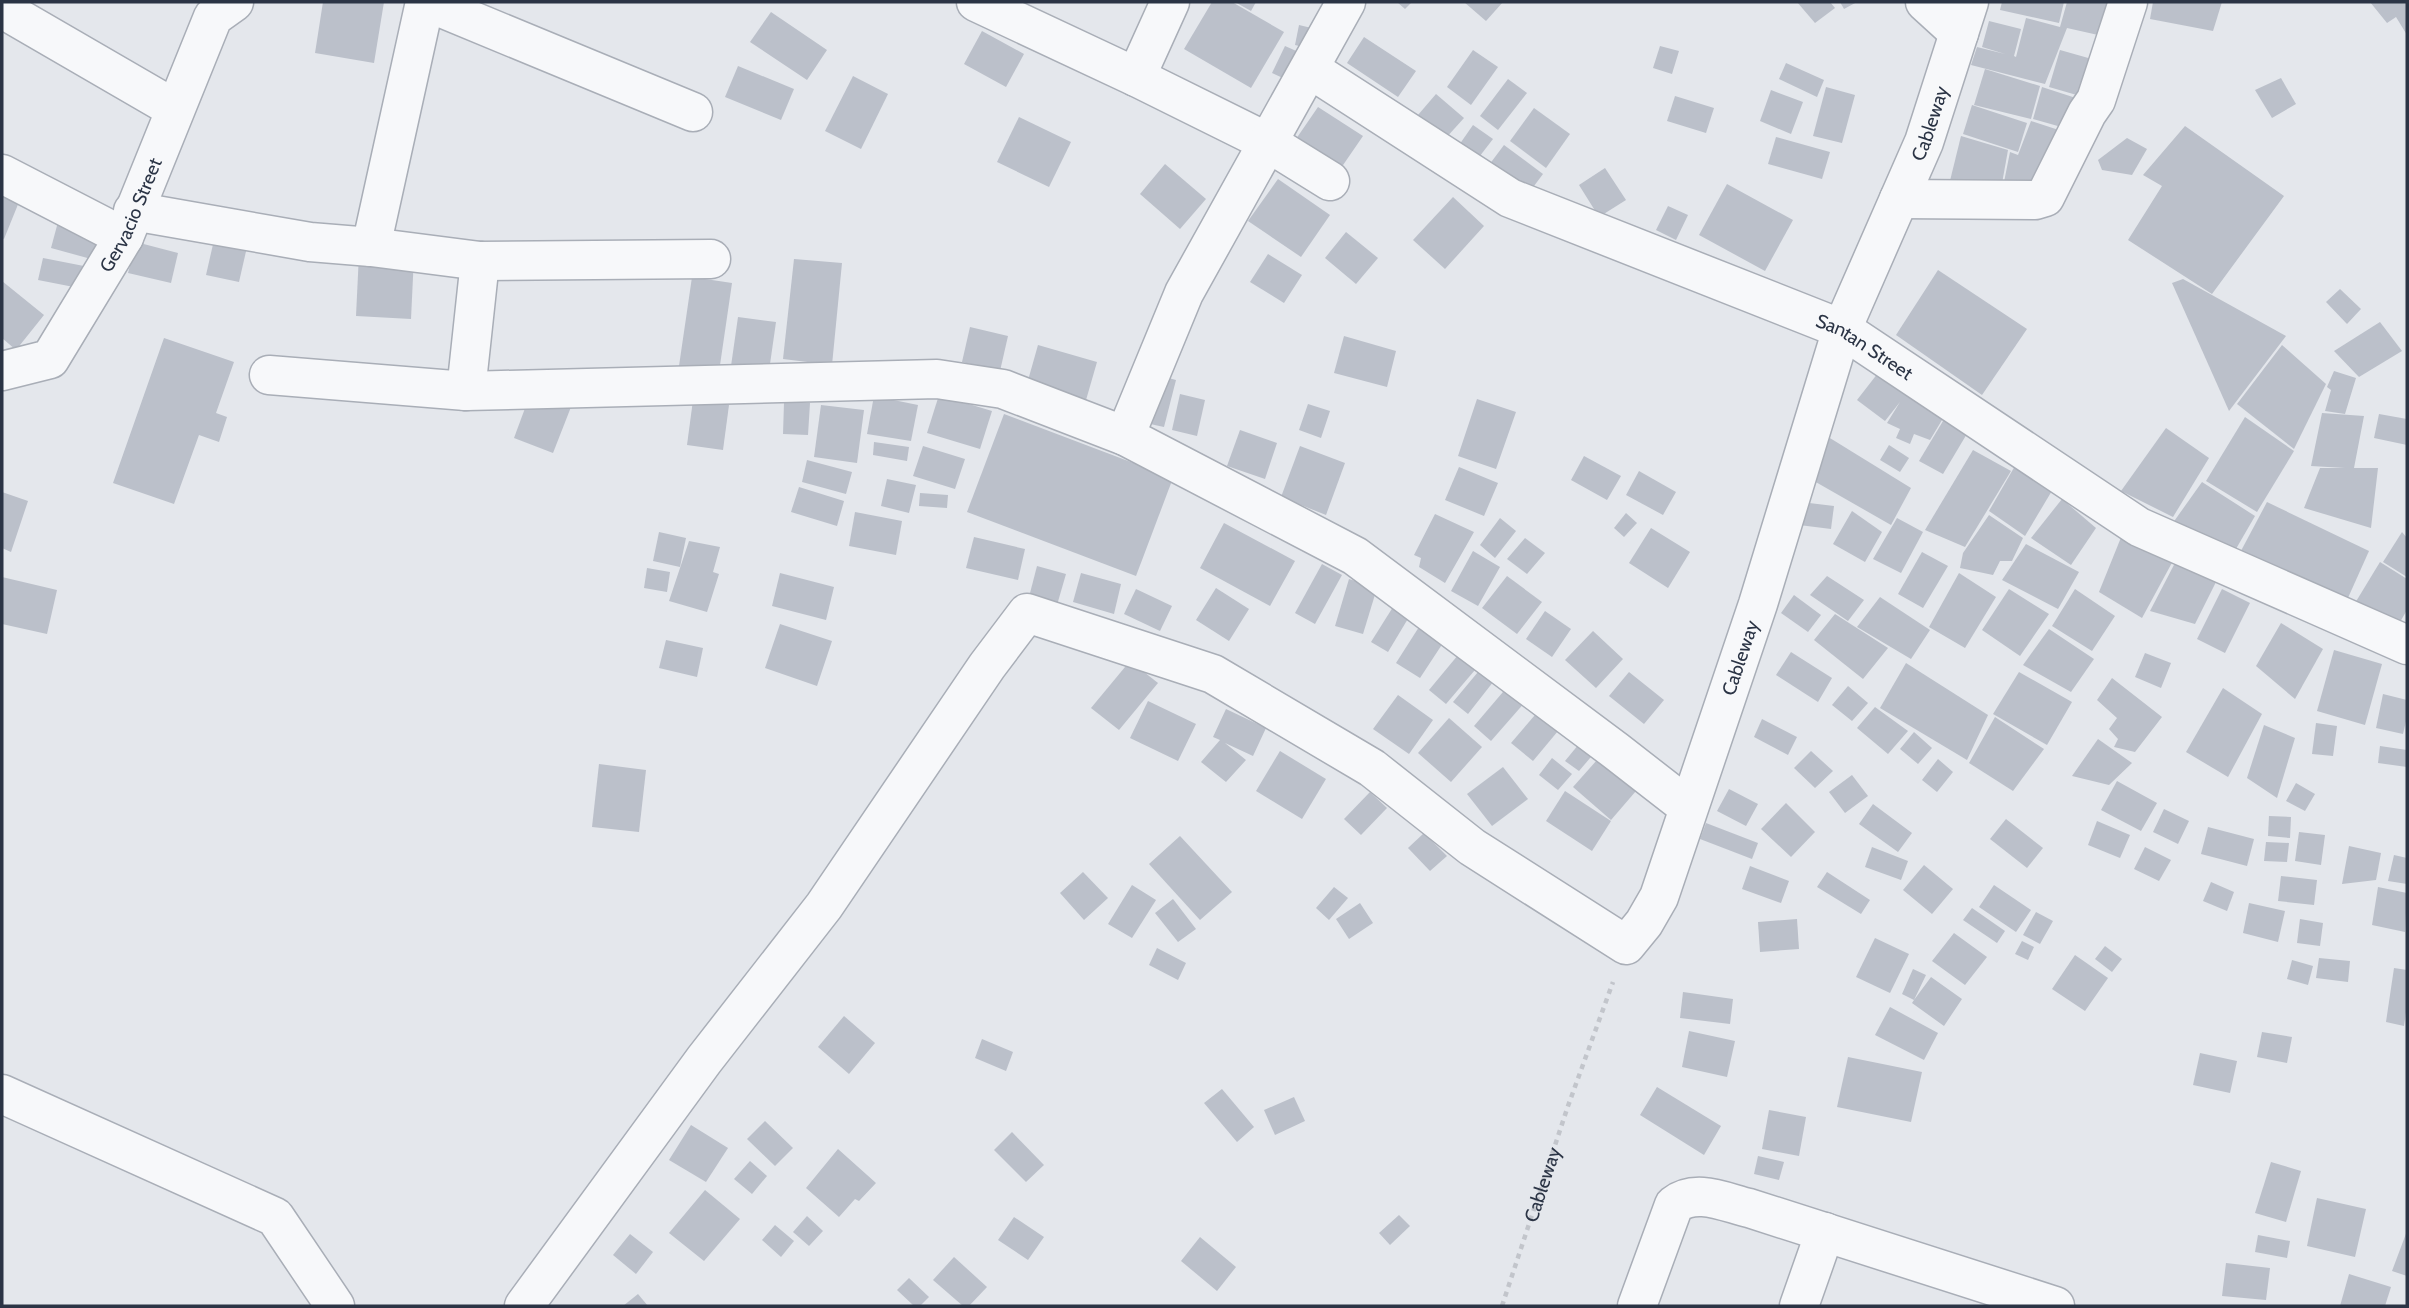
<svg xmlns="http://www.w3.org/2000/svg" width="2409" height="1308" font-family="Cabin,sans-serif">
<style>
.building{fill:#bbc0ca}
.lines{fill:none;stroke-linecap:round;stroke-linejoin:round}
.minor-casing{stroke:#a9aeb7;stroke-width:41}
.path{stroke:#c2c5cb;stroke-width:4.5;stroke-dasharray:5 5;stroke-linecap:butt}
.minor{stroke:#f7f8fa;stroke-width:38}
.labels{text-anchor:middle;stroke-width:7;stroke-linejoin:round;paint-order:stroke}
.street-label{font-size:19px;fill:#2b3445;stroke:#f4f6f9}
</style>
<rect width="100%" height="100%" fill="#e4e7ec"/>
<g class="building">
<path d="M323 2H384L374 63 315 53Z"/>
<path d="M1212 2H1232L1284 32 1251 88 1184 49Z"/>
<path d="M1235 2H1256L1251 11Z"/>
<path d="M1397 2H1412L1405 9Z"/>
<path d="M1464 2H1503L1486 21Z"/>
<path d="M1797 2H1830L1835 8 1815 23Z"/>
<path d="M1840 2H1857L1844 9Z"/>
<path d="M2002 2H2064L2059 23 2000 10Z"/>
<path d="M2067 2H2116L2107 37 2067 28 2045 84 1971 65 1977 47 2005 54 1982 47 1989 21 2021 29 2014 56 2016 57 2026 18 2060 27Z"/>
<path d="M2153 2H2222L2213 31 2150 19Z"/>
<path d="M2370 2H2407V35L2396 17 2387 23Z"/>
<path d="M771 12 827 50 807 80 750 42Z"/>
<path d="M1299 25 1320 30 1315 50 1295 45Z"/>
<path d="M982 31 1024 54 1006 87 964 64Z"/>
<path d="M1364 37 1416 71 1398 97 1347 63Z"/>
<path d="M1285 46 1310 57 1298 85 1272 73Z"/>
<path d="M1660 46 1679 51 1672 74 1653 68Z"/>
<path d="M1473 50 1498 67 1471 105 1447 87Z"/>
<path d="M2060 50 2106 63 2094 100 2049 87Z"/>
<path d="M1786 63 1824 80 1817 97 1779 79Z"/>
<path d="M738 66 794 89 781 120 725 97Z"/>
<path d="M1985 69 2040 86 2031 119 1974 105Z"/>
<path d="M853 76 888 94 861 149 825 131Z"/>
<path d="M2281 78 2296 104 2272 118 2255 90Z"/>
<path d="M1508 79 1527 93 1498 130 1480 116Z"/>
<path d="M1826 87 1855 95 1842 143 1813 136Z"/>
<path d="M2042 87 2082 100 2072 130 2033 119Z"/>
<path d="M1771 90 1803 102 1791 134 1760 121Z"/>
<path d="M1436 94 1464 118 1445 139 1418 115Z"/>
<path d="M1675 96 1714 108 1706 133 1667 121Z"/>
<path d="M1972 105 2027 123 2018 152 1963 134Z"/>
<path d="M1318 107 1363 136 1341 168 1296 139Z"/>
<path d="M1534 108 1570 134 1546 168 1510 141Z"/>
<path d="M1019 117 1071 142 1049 187 997 162Z"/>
<path d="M2031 121 2074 135 2044 195 2002 192 2010 152 2018 155Z"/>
<path d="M1473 125 1493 139 1476 161 1457 148Z"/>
<path d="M2185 126 2284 196 2212 294 2128 240 2162 186 2143 175Z"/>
<path d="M1961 136 2008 150 2001 189 1946 197Z"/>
<path d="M1776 137 1830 152 1822 179 1768 164Z"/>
<path d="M2127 138 2147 149 2132 175 2102 170 2098 160Z"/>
<path d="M1504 145 1543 174 1528 194 1489 165Z"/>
<path d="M1165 164 1206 199 1180 229 1140 194Z"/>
<path d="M1605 168 1626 200 1599 217 1579 185Z"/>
<path d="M1278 179 1330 215 1301 257 1248 221Z"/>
<path d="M2 183 23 192 4 239 2 238Z"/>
<path d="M1727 184 1793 220 1765 271 1699 235Z"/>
<path d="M1453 197 1484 226 1445 269 1413 240Z"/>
<path d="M1668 206 1688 215 1676 240 1656 230Z"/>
<path d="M58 222 110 237 102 262 51 248Z"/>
<path d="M1346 232 1378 258 1356 284 1325 258Z"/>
<path d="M214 240 247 247 239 282 206 275Z"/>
<path d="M136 242 178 253 171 283 128 273Z"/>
<path d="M359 254 414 256 411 319 356 316Z"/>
<path d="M1268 254 1302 275 1284 303 1250 282Z"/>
<path d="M43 258 89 267 84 289 38 280Z"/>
<path d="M794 259 842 263 832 365 783 359Z"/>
<path d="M1938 270 2027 329 1982 395 1896 335Z"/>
<path d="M692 277 732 283 719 372 679 366Z"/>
<path d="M2183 279 2286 336 2229 411 2172 283Z"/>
<path d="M2 281 44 315 16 350 2 338Z"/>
<path d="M2340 289 2361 309 2347 324 2326 302Z"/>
<path d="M738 317 776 322 769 371 731 366Z"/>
<path d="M2380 322 2402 351 2359 377 2334 351Z"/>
<path d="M970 327 1008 336 1000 371 962 362Z"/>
<path d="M1344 336 1396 351 1387 387 1334 373Z"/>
<path d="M164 338 234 362 216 413 227 417 219 442 199 435 174 504 113 483Z"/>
<path d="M1038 345 1097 362 1084 407 1025 391Z"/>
<path d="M2282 345 2326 384 2294 449 2237 404Z"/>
<path d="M2334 371 2356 378 2345 414 2325 411 2331 390 2327 387Z"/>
<path d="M1878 373 1945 415 1930 440 1914 434 1910 444 1896 438 1900 429 1887 423 1900 402 1885 421 1857 400Z"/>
<path d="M1154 374 1176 380 1164 427 1141 422Z"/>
<path d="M531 392 571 407 553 453 514 438Z"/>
<path d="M1180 394 1205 400 1197 436 1172 430Z"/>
<path d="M939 395 992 411 980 449 927 433Z"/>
<path d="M874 396 918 405 911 441 867 434Z"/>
<path d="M1477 399 1516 412 1496 469 1458 456Z"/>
<path d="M693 400 729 405 723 450 687 445Z"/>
<path d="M784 402 810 403 808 435 783 434Z"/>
<path d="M1308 404 1330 411 1321 438 1299 430Z"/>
<path d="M821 405 864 410 857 463 814 457Z"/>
<path d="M1949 411 1971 427 1943 474 1919 461Z"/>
<path d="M2322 413 2364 416 2354 468H2378L2371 528 2304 508 2320 468H2345L2311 466Z"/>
<path d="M1004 414 1173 478 1136 576 967 512Z"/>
<path d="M2379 414 2407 419V445L2374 438Z"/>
<path d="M2245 417 2294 451 2257 512 2206 481Z"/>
<path d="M2166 428 2209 458 2173 517 2121 491Z"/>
<path d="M1240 430 1277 443 1265 479 1227 466Z"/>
<path d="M1825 435 1911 488 1891 525 1807 477Z"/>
<path d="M874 442 909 447 907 461 873 455Z"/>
<path d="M1889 445 1909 458 1900 472 1880 460Z"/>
<path d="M923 446 965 459 955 489 913 476Z"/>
<path d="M1300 446 1345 463 1326 515 1281 497Z"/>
<path d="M1973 450 2011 471 1965 547 1925 530Z"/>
<path d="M1584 456 1621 476 1607 500 1571 480Z"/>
<path d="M2019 459 2059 479 2025 536 1989 511Z"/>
<path d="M807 460 852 472 846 494 802 482Z"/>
<path d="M1459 467 1498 483 1484 516 1445 500Z"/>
<path d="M1639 471 1676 492 1663 515 1626 495Z"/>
<path d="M887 479 916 485 909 513 881 506Z"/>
<path d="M2202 482 2255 516 2229 561 2165 534Z"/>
<path d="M799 487 844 501 837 526 791 512Z"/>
<path d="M2 492 28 501 11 552 2 548Z"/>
<path d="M920 493 948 495 947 508 919 506Z"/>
<path d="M2062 499 2096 528 2071 565 2031 538Z"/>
<path d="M1801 502 1834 506 1831 529 1799 525Z"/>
<path d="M2267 502 2369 551 2343 609 2234 564Z"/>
<path d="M1852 511 1882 532 1865 562 1833 544Z"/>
<path d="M855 512 902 521 896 555 849 546Z"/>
<path d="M1626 513 1637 523 1624 537 1614 528Z"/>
<path d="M1435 514 1474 532 1445 583 1419 567 1421 558 1414 555Z"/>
<path d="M1989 515 2023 538 2012 561H2000L1993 575 1960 568 1963 553Z"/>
<path d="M1500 518 1516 531 1495 558 1480 545Z"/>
<path d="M1897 518 1923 532 1901 573 1873 559Z"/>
<path d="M1224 523 1295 561 1270 606 1200 568Z"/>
<path d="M1651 528 1690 552 1668 588 1629 563Z"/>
<path d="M659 532 686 538 680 567 653 561Z"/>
<path d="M2402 532 2407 538V577L2383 562Z"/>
<path d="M2122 535 2174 559 2142 618 2099 592Z"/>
<path d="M974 537 1025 549 1018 580 966 568Z"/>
<path d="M1525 538 1545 553 1527 574 1507 559Z"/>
<path d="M689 541 720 547 713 572 719 574 707 612 669 601Z"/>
<path d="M2026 544 2079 572 2058 609 2002 580Z"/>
<path d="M1473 551 1500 567 1478 606 1451 591Z"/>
<path d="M1922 552 1948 566 1923 608 1898 594Z"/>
<path d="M2176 561 2217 580 2195 624 2150 611Z"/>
<path d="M2380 562 2407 579V610L2393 634 2349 613Z"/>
<path d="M1322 564 1342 575 1315 624 1295 613Z"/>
<path d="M1037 566 1066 574 1057 605 1029 597Z"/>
<path d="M647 568 670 572 667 592 644 588Z"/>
<path d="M780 573 834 587 826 620 772 606Z"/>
<path d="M1081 573 1121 584 1114 614 1073 602Z"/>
<path d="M1959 573 1996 597 1965 648 1929 627Z"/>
<path d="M1507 576 1542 602 1517 634 1482 608Z"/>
<path d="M1827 576 1864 600 1848 621 1810 595Z"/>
<path d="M2 577 57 590 47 634 2 624Z"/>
<path d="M1349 579 1377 588 1363 634 1335 626Z"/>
<path d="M1216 588 1249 609 1229 641 1196 620Z"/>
<path d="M1136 589 1172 606 1160 631 1124 614Z"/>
<path d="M2009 589 2049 614 2020 656 1982 630Z"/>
<path d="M2075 589 2115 616 2092 651 2052 626Z"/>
<path d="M2222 589 2250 603 2225 653 2197 639Z"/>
<path d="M1794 595 1821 615 1808 632 1781 613Z"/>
<path d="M1880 597 1930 630 1911 659 1857 627Z"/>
<path d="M1393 607 1409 617 1388 652 1371 642Z"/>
<path d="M1545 611 1571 629 1552 657 1526 639Z"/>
<path d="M1835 614 1888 648 1863 679 1814 640Z"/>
<path d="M2281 623 2323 649 2295 699 2256 666Z"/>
<path d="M780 624 832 641 817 686 765 668Z"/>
<path d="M1419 627 1443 643 1420 678 1396 663Z"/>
<path d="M2049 629 2094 659 2071 692 2023 665Z"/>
<path d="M1593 631 1623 659 1596 688 1565 660Z"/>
<path d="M666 640 703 648 697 677 659 668Z"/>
<path d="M1468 643 1486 657 1446 704 1429 690Z"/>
<path d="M2334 650 2382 664 2365 725 2317 711Z"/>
<path d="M1791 652 1832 678 1818 702 1776 675Z"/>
<path d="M2145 653 2171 663 2161 688 2135 677Z"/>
<path d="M1130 661 1158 683 1119 730 1091 708Z"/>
<path d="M1906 663 1988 715 1967 760 1880 708Z"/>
<path d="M1483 666 1497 677 1468 714 1453 702Z"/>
<path d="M1629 672 1664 700 1644 724 1609 696Z"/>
<path d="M2019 672 2072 702 2047 745 1993 714Z"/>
<path d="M2112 678 2162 717 2135 752 2114 747 2118 739 2109 729 2117 718 2097 700Z"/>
<path d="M1514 679 1532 694 1491 741 1474 726Z"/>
<path d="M1848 686 1868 703 1852 721 1832 705Z"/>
<path d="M2223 688 2262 714 2228 777 2186 752Z"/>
<path d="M2383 694 2407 700V717L2403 734 2376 728Z"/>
<path d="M1398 695 1433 720 1409 754 1373 729Z"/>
<path d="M1148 701 1196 724 1178 761 1130 738Z"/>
<path d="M1547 701 1568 719 1533 761 1511 743Z"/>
<path d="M1875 707 1908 731 1888 754 1857 728Z"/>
<path d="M1226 709 1266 728 1253 756 1225 743 1246 760 1226 782 1201 762 1220 740 1213 737Z"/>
<path d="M1995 717 2044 749 2013 791 1969 763Z"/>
<path d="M1449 718 1482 747 1451 782 1418 753Z"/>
<path d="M1762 719 1797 737 1788 755 1754 737Z"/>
<path d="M2316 723 2337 726 2333 756 2312 754Z"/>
<path d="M2264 725 2295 738 2277 798 2247 778Z"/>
<path d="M1914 732 1932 748 1918 764 1900 749Z"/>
<path d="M1588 733 1602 744 1579 771 1565 761Z"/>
<path d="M2098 739 2132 763 2109 785 2072 776Z"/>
<path d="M2380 746 2407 750V767L2378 763Z"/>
<path d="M1280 751 1326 779 1302 819 1256 791Z"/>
<path d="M1605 751 1642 784 1611 820 1573 787Z"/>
<path d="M1811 751 1833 771 1815 788 1794 768Z"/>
<path d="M1552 758 1572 774 1558 790 1539 775Z"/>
<path d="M1938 759 1953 772 1937 792 1922 780Z"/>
<path d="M599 764 646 770 639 832 592 827Z"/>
<path d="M1503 767 1528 799 1492 826 1467 794Z"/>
<path d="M1852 775 1868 796 1845 813 1829 792Z"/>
<path d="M2117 781 2157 803 2141 831 2101 810Z"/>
<path d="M2296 783 2315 794 2305 811 2286 801Z"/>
<path d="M1729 789 1758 804 1746 826 1717 811Z"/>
<path d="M1565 791 1611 821 1592 851 1546 821Z"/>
<path d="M1370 792 1387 808 1361 835 1344 819Z"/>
<path d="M1786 803 1815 832 1791 857 1761 829Z"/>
<path d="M1873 804 1912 833 1898 852 1859 824Z"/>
<path d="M2164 809 2189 821 2178 844 2153 832Z"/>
<path d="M2269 816 2291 817 2290 838 2268 836Z"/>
<path d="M2006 819 2043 848 2027 868 1990 839Z"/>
<path d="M2097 821 2130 835 2120 858 2088 845Z"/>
<path d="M1706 823 1758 843 1752 859 1700 839Z"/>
<path d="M2208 827 2254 839 2247 866 2201 854Z"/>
<path d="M2299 832 2325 835 2321 865 2295 861Z"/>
<path d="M1424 833 1447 856 1430 871 1408 848Z"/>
<path d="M1180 836 1232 892 1200 920 1149 864Z"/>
<path d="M2266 842 2289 843 2287 862 2264 861Z"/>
<path d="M2349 846 2381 853 2376 880 2342 884Z"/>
<path d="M1872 847 1908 861 1901 880 1865 867Z"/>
<path d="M2145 847 2171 860 2159 881 2134 869Z"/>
<path d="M2394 855 2407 858V884L2388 881Z"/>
<path d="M1924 865 1953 889 1932 914 1903 890Z"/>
<path d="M1750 866 1789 881 1781 903 1742 889Z"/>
<path d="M1083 872 1108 898 1084 920 1060 893Z"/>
<path d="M1827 872 1870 900 1861 914 1817 887Z"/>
<path d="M2281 876 2317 880 2314 905 2278 901Z"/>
<path d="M2211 882 2234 892 2227 911 2203 901Z"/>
<path d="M1132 885 1156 900 1132 938 1108 924Z"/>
<path d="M1994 885 2031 910 2016 932 1979 907Z"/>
<path d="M1334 887 1348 898 1329 920 1316 908Z"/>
<path d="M2378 887 2407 893 2405 932 2372 925Z"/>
<path d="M1173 899 1196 929 1178 942 1155 913Z"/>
<path d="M1360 903 1373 923 1349 939 1336 919Z"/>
<path d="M2249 903 2285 911 2278 942 2243 933Z"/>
<path d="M1972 908 2005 931 1997 943 1963 920Z"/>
<path d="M2036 912 2053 921 2040 944 2023 935Z"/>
<path d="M1797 919 1799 949 1760 952 1758 922Z"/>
<path d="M2300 919 2323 923 2320 946 2297 943Z"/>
<path d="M1954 933 1987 957 1965 985 1932 961Z"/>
<path d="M1875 938 1909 954 1890 993 1856 977Z"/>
<path d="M2022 941 2034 947 2028 960 2015 954Z"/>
<path d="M2105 946 2122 959 2112 972 2095 959Z"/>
<path d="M1157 948 1186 963 1178 980 1149 965Z"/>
<path d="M2075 955 2108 978 2085 1011 2052 989Z"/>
<path d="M2319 958 2350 961 2348 982 2316 978Z"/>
<path d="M2292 960 2313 966 2308 985 2287 979Z"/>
<path d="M2394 968 2407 970V1005L2404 1026 2386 1022Z"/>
<path d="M1913 969 1926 975 1914 1000 1931 977 1962 999 1944 1026 1912 1003 1914 1000 1902 994Z"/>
<path d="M1683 992 1733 999 1730 1024 1680 1018Z"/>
<path d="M1890 1007 1938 1033 1924 1060 1875 1035Z"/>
<path d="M844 1016 875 1043 849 1074 818 1047Z"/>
<path d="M1689 1031 1735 1041 1727 1077 1682 1067Z"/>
<path d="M2262 1032 2292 1037 2287 1063 2257 1057Z"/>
<path d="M982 1039 1013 1052 1006 1071 975 1058Z"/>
<path d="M2200 1053 2237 1061 2230 1093 2193 1085Z"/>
<path d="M1848 1057 1922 1072 1911 1122 1837 1107Z"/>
<path d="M1657 1087 1721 1126 1704 1155 1640 1115Z"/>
<path d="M1222 1089 1254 1127 1237 1142 1204 1103Z"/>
<path d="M1294 1097 1305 1121 1275 1135 1264 1110Z"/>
<path d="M1769 1110 1806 1117 1799 1156 1762 1149Z"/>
<path d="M765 1121 793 1148 775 1166 747 1139Z"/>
<path d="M691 1125 728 1148 706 1182 669 1160Z"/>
<path d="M1012 1132 1044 1165 1026 1182 994 1150Z"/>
<path d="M838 1149 876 1183 859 1201 855 1199 839 1217 806 1188Z"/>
<path d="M1758 1156 1784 1162 1779 1180 1754 1174Z"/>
<path d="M750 1161 767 1176 752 1194 734 1179Z"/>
<path d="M2271 1162 2301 1171 2286 1222 2255 1213Z"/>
<path d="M705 1190 740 1219 704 1261 669 1233Z"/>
<path d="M2317 1198 2366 1209 2355 1257 2307 1246Z"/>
<path d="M1399 1215 1410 1226 1390 1245 1379 1233Z"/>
<path d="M807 1216 823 1231 809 1246 793 1232Z"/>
<path d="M1014 1217 1044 1237 1028 1260 998 1240Z"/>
<path d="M775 1225 794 1241 781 1257 762 1240Z"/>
<path d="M2407 1231V1276L2392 1271Z"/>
<path d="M630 1234 653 1252 636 1274 613 1255Z"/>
<path d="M2258 1235 2290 1241 2287 1258 2255 1252Z"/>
<path d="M1200 1237 1236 1267 1217 1291 1181 1261Z"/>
<path d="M954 1257 987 1287 969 1306H963L933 1280Z"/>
<path d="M2226 1263 2270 1268 2266 1300 2222 1296Z"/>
<path d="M2349 1274 2391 1287 2385 1306H2340Z"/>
<path d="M909 1278 929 1297 920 1306H914L897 1290Z"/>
<path d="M638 1294 648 1306H623Z"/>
</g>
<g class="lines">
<defs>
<g id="minor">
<path d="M427 2 693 112"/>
<path d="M976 2 1136 77 1267 142 1330 181"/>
<path d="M1925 2 1959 33"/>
<path d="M6 11 175 109"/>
<path id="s2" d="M1310 69 1510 198 1842 329 2139 527 2407 645"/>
<path d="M1136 77 1170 2"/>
<path d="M2 174 124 237"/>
<path d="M1899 199 2035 200 2045 197 2087 113 2096 100 2128 2"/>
<path d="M133 211 310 242 371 247 480 261 711 259"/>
<path d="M371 247 425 2"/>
<path id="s3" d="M2 371 50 359 124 237 213 17 234 2"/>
<path d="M269 375 466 391 937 379 1003 389 1125 436 1355 556 1616 751 1688 807"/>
<path d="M466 391 480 261"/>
<path d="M1125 436 1184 293 1346 2"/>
<path d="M2 1094 275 1217 335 1306"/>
<path id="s4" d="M524 1306 704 1060 824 906 987 666 1027 613 1213 674 1372 768 1472 847 1626 945 1644 923 1659 897 1758 604 1842 329 1924 142 1969 2"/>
<path d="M1637 1306 1674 1205C1696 1188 1724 1202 1749 1208L2055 1306"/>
<path d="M1799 1306 1825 1232"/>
</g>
</defs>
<use href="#minor" class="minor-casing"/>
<path class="path" id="s1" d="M1502 1306 1568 1106 1613 982"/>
<use href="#minor" class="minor"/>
</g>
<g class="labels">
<g class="street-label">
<text dy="7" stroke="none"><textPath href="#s4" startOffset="2426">Cableway</textPath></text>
<text dy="7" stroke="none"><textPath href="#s3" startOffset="215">Gervacio Street</textPath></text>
<text dy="7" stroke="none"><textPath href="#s2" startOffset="623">Santan Street</textPath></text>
<text dy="7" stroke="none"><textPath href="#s4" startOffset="1858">Cableway</textPath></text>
<text dy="7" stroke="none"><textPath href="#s1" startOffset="128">Cableway</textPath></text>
</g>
</g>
<rect width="2409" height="1308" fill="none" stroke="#2b3445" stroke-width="7"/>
</svg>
